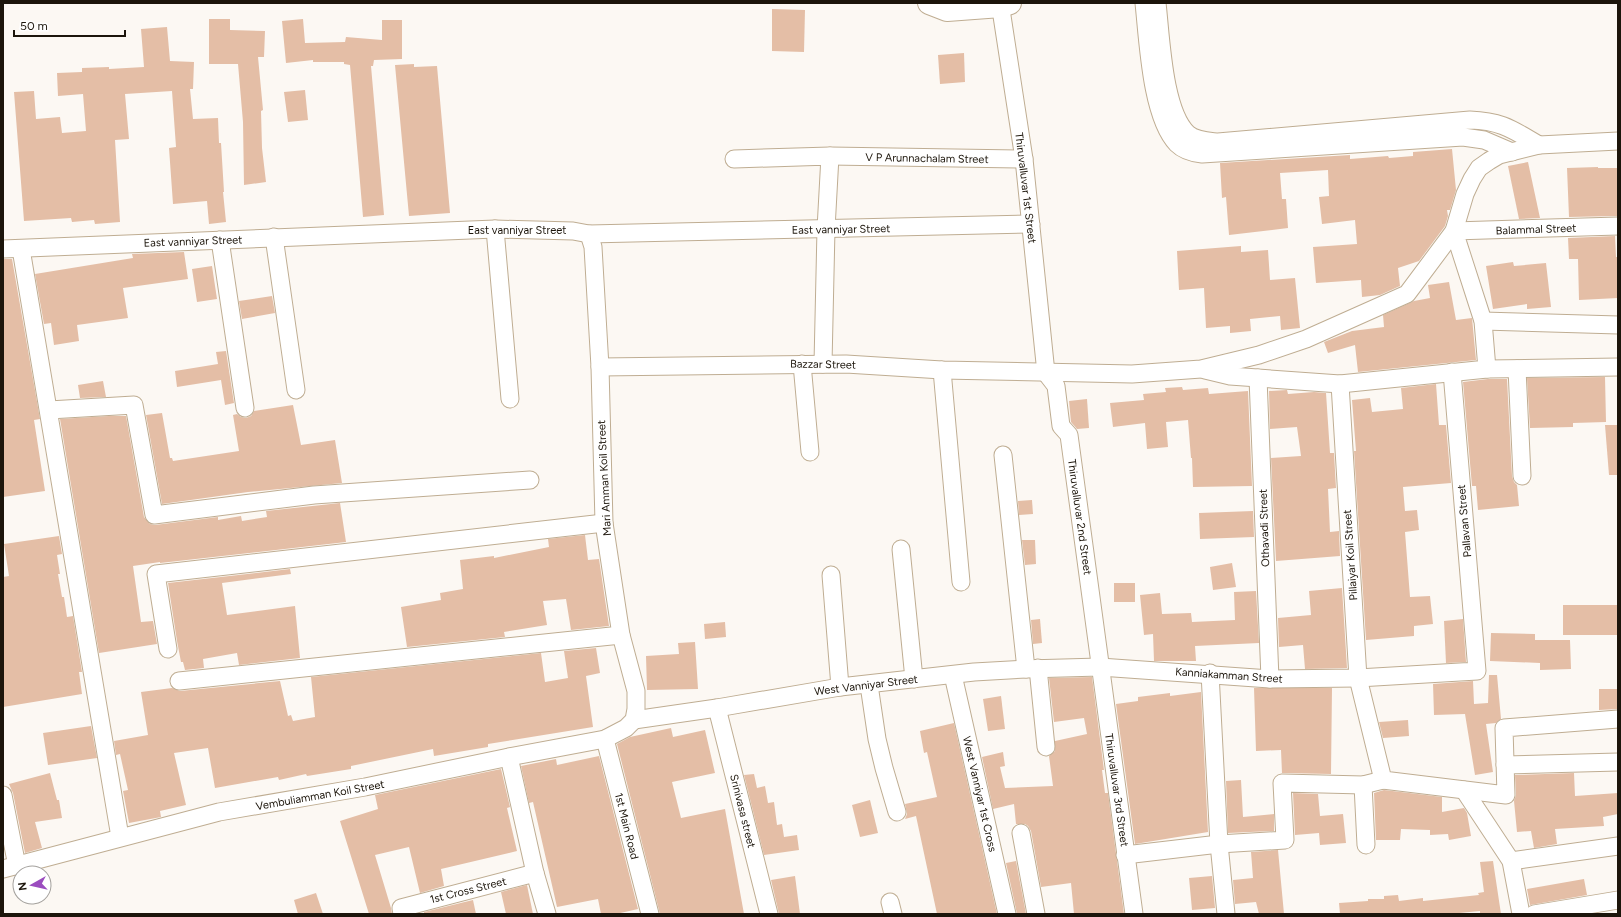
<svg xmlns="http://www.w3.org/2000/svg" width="1621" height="917" font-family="Figtree,sans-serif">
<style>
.building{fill:#e4bea6}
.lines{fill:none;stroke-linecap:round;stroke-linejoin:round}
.minor-casing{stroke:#bfad92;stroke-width:19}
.major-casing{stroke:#bfad92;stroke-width:24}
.minor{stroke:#fff;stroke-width:17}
.major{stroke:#fff;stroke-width:22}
.labels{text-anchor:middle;stroke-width:3.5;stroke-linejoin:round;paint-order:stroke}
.street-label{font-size:11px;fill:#1c150b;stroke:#fff}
</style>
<rect width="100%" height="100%" fill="#fcf8f3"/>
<g class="building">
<path d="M772 9 805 10 804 52 772 51Z"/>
<path d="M209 19H230V30L265 31 264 57H258L263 110 261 111 262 148 266 182 244 185 243 122 238 64H209Z"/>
<path d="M303 19 305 43 345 42 346 37 382 40V20H402V59L374 60 373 66H371L384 215 363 217 350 65 344 64V62H313V60L286 63 282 21Z"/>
<path d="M167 27 170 61 194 62 193 89H190L193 119 218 118 219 143H221L224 192H223L226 222 209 224 207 201 173 204 169 148 176 147 172 91 125 94 129 139 115 140 120 222 95 224 94 220 72 222 71 218 24 221 14 92 34 91 36 119 60 117 62 133 86 131 83 94 58 96 57 73 82 72V68L109 67V69L144 67 141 29Z"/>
<path d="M964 53 965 82 940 84 938 55Z"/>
<path d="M414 64V67L437 66 450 213 409 216 395 65Z"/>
<path d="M305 90 308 120 288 122 284 92Z"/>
<path d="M1452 149 1456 190 1450 210H1447L1448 216 1445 226 1419 261 1398 268 1400 286 1380 295 1362 297 1361 280 1316 283 1313 247 1357 244 1355 220 1322 224 1319 197 1329 196 1328 170 1280 173 1282 199H1286L1288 228 1229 235 1226 197 1222 198 1220 163 1350 155V159L1388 156 1389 158 1413 156V152Z"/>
<path d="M1528 162 1540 218 1519 219 1508 166Z"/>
<path d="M1598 167V168H1618V216L1569 217 1567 168Z"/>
<path d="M1615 236 1616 257H1618V298L1579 300 1578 259H1569L1568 238Z"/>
<path d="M1241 246V252L1268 250 1270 280 1295 278 1300 328 1281 330 1280 316 1250 319 1251 331 1230 333V326L1206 328 1204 288 1179 290 1177 251Z"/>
<path d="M184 252 188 279 123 288 128 318 77 325 79 341 54 345 51 323 44 324 35 274 133 258 132 254Z"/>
<path d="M3 259H12L40 419 34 420 45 491 3 497Z"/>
<path d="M1513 262 1514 266 1546 263 1551 307 1527 309V304L1493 309 1486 266Z"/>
<path d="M212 266 217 299 197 302 192 269Z"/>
<path d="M1449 282 1456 320 1472 318 1476 360 1358 372 1355 345 1328 353 1324 342 1352 331 1384 327 1383 315 1414 301 1430 298 1428 285Z"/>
<path d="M272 296 275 313 242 319 239 301Z"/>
<path d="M226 351 234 403 225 405 221 380 177 387 175 371 218 364 216 352Z"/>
<path d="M1605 377 1606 422 1573 423V427L1530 428 1527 378Z"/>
<path d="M1488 379H1507L1512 476 1514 482 1517 485 1519 506 1478 510 1476 486H1472L1463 382Z"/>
<path d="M103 381 106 397 80 398 78 385Z"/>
<path d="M1436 384 1439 425H1446L1451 483 1403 487 1405 511 1417 510 1419 530 1405 532 1410 597 1430 596 1433 624 1414 626V636L1366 640 1354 451H1356L1352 400 1370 398 1372 412 1403 409 1401 388Z"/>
<path d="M1182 387 1183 390 1208 388 1209 394 1248 391 1252 486 1193 487 1192 458H1191L1188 420 1166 422 1168 447 1147 449 1145 423 1113 427 1110 403 1144 400 1143 394 1166 392 1165 388Z"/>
<path d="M1287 390 1288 394 1314 392 1326 393 1330 453H1334L1336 488 1328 489 1330 532 1339 531 1340 556 1276 561 1271 458 1301 456 1297 427 1270 429 1269 391Z"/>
<path d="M1087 399 1089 428 1077 429 1071 422 1069 401Z"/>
<path d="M293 405 301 445 335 440 342 483 248 492 162 504 146 415 162 413 170 458H172L173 461 239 451 233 415 237 414 241 417 246 418 251 416 254 411Z"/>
<path d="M109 416H126L144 517 150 524 155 525 218 517V520L241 516 242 521 267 517 266 511 340 503 346 542 160 563V562L133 566 141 622 153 621 157 644 99 653 60 419Z"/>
<path d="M1605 425H1618V475H1609Z"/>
<path d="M1032 500 1033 514 1019 515 1018 501Z"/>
<path d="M1253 511 1254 537 1200 539 1199 513Z"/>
<path d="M585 535 588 560 599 559 609 626 571 630 566 599 543 601 547 625 504 632 505 637 407 647 401 607 441 600 440 593 463 589 460 560 494 556V558L549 547 548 539Z"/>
<path d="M59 536 62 554 57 555 60 574H58L62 597H64L67 617 73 616 82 672H79L82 694 3 707V577L9 576 4 544Z"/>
<path d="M1022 540H1035L1036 564 1025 565Z"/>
<path d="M1232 563 1236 587 1213 590 1210 567Z"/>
<path d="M290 569 291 574 222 583 227 615 295 606 300 658 239 665 237 653 203 659 204 668 185 670 183 662H181L177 641 168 583Z"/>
<rect x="1114" y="583" width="21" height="19"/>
<path d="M1342 588 1347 668 1305 669 1303 645 1279 647 1278 618 1311 615 1309 591Z"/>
<path d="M1256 591 1259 643 1195 646 1196 661H1154L1153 634 1144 635 1140 595 1160 593 1162 614 1191 613 1192 622 1235 620 1234 592Z"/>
<rect x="1563" y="605" width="55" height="30"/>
<path d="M1040 619 1042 643 1033 644 1031 620Z"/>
<path d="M1463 619 1466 662 1446 663 1444 621Z"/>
<path d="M725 622 726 637 705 639 704 624Z"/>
<path d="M1491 633 1535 634V640H1570L1571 669 1540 670V663L1490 661Z"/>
<path d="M695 642 698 689 647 690 646 656 679 654 678 643Z"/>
<path d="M596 648 600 673 586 676 593 727 488 744V747L434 756 433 749 351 766V769L307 776 306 774 279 780 278 777 215 788 208 748 174 753 186 805 160 811 161 817 129 823 123 791 128 790 120 754 116 755 114 741 148 735 141 692 172 688 180 691 280 681 288 716 291 715 293 721 315 717 311 677 541 653 545 682 568 678 564 651Z"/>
<path d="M1489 675H1497L1501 719 1496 723 1486 724 1493 772 1475 775 1465 714 1434 715 1433 684 1473 681 1474 704 1488 703Z"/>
<path d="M1092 677 1104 770H1102L1105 793H1108L1124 914H1074L1071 883 1041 887 1031 831 1028 826 1025 824H1016L1014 804 993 809 982 757 1003 752 1005 766 1000 767 1005 788 1053 786 1049 756 1055 751V741L1087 734 1084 718 1054 722 1049 678Z"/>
<path d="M1254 688H1332L1331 774 1282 773 1281 750 1256 751Z"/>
<path d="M1599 689H1618V709L1599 710Z"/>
<path d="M1201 692 1208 832 1135 844 1116 704 1138 701V697L1170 693V696Z"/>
<path d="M1001 696 1005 729 988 731 983 699Z"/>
<path d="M1408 720 1409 736 1383 738 1379 722Z"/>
<path d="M954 723 997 914H937L916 816 905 819 907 814 905 804 937 797 927 752 924 753 920 731Z"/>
<path d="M91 726 97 758 48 765 43 733Z"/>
<path d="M671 728 673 737 705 730 715 773 672 782 681 818 725 809 744 914H660L617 744 630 737Z"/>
<path d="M599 756 638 909 616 914H601L598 899 557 907 533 802 529 803 521 766 556 759 557 765Z"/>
<path d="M501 769 510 807 507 808 517 851 441 869 444 886 420 893 409 847 375 855 391 908 392 914H369L340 821 378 809 375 795Z"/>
<path d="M50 773 57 800H59L62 818 35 822 42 848 25 853 13 793 9 784Z"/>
<path d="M1574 773 1575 796 1618 793V814L1603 817 1604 826 1555 829 1557 844 1534 848 1531 831 1517 832 1514 801 1516 795 1515 775Z"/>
<path d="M754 774 757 788 765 786 768 803 774 802 777 825 782 824 784 837 797 835 799 850 764 855 744 775Z"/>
<path d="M1241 780 1243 817 1274 814V831L1228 833 1226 781Z"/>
<path d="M1384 790 1442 797V812L1464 808 1467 813 1471 836 1449 840 1448 834 1430 835V830L1401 829 1400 840H1376L1374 793Z"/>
<path d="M1293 793 1318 794 1320 816 1343 814 1346 843 1320 845 1319 833 1295 835Z"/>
<path d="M870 800 878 833 860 837 852 805Z"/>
<path d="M1278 850 1284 914H1259L1256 902 1235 904 1233 880 1253 878 1251 852Z"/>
<path d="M1016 861 1026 914H1017L1006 863Z"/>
<path d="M1493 861 1501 914H1480V911L1449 914H1340L1339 903 1368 901V899H1384V896L1398 895 1399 901 1423 898V901L1479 895 1478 893 1484 892 1480 862Z"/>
<path d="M795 876 800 914H779L771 880Z"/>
<path d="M1212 876 1215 908 1192 910 1189 878Z"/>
<path d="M1584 879 1587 895 1530 905 1527 889Z"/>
<path d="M527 885 533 914H506L501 892Z"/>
<path d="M316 893 323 914H298L294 900Z"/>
<path d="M473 900 476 914H424V912Z"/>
</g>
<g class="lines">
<defs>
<g id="minor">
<path d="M1000 3 1024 159 1046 373"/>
<path d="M1144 3C1148 40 1151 117 1177 144 1184 151 1192 153 1202 154L1463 137 1484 140 1512 152"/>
<path d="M1157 3C1161 36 1163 111 1188 134 1196 141 1208 141 1218 142L1470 120C1502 121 1513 130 1539 145"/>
<path d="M830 156 1024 159"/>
<path d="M734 159 830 156 826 229 823 364"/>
<path d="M495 229 510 399"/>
<path d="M274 237 296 390"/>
<path d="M220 240 245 408"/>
<path d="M3 249 495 229 573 231 589 234 1031 224"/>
<path d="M21 249 120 837"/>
<path d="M1483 321 1618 325"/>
<path d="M802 364 810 452"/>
<path d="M600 367 846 364 942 370 1132 374 1201 369 1259 355 1306 339 1407 294 1454 231 1465 194 1472 179 1479 168 1489 161 1499 155 1539 145 1618 141"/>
<path d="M1487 369 1618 367"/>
<path d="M1517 369 1522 476"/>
<path d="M942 370 961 582"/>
<path d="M1205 370 1230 376 1340 384 1358 678 1383 780 1506 795 1504 728 1618 719"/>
<path d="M1046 373 1056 386 1061 426 1069 435 1134 914"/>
<path d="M1258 378 1270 679"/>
<path d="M1340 384 1487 369 1483 321 1454 231 1618 226"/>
<path d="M49 410 134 405 154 515 314 495 530 480"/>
<path d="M1003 455 1026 669"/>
<path d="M901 549 914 679"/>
<path d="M831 575 840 687"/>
<path d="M168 649 156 574 604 523"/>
<path d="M1038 668 1046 747"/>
<path d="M1210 673 1219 844 1226 914"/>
<path d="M953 675 1007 914"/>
<path d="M179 681 621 635"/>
<path d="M869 685 877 739 884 768 897 812"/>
<path d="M717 708 769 914"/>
<path d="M634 720 717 708 840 687 974 672 1026 669 1100 667 1270 679 1358 678 1477 671 1452 372"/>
<path d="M605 739 650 914"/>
<path d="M509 757 535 873 547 914"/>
<path d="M1505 765 1618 762"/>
<path d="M1363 785 1366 845"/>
<path d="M1464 790 1511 861 1521 914"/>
<path d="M3 795 17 866"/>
<path d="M1021 833 1036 914"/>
<path d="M1125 855 1219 844 1285 840 1282 783 1363 785 1383 780"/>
<path d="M1511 861 1618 846"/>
<path d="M3 869 219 812 365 787 509 757 605 739 626 728 634 720 636 709V691L621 635 604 523 600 367 593 247 589 234"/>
<path d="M890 902 893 914"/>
<path d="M402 914 401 908 535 873"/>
<path d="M1534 914 1618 900"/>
</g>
<path id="major" d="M929 3 947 10 1001 6 1010 3"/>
</defs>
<use href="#minor" class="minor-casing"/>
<use href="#major" class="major-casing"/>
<use href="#minor" class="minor"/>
<use href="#major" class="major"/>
</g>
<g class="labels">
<g class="street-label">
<text transform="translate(927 158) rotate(1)" y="4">V P Arunnachalam Street</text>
<text transform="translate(1026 188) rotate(83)" y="4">Thiruvalluvar 1st Street</text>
<text transform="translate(841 229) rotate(-1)" y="4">East vanniyar Street</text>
<text transform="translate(1536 229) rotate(-2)" y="4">Balammal Street</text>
<text x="517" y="234">East vanniyar Street</text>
<text transform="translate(193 241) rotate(-2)" y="4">East vanniyar Street</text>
<text transform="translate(823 364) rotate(1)" y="4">Bazzar Street</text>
<text transform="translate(604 478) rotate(-93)" y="4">Mari Amman Koil Street</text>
<text transform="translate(1080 517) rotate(82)" y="4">Thiruvalluvar 2nd Street</text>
<text transform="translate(1464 521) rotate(-95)" y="4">Pallavan Street</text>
<text transform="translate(1264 528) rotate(-92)" y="4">Othavadi Street</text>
<text transform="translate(1350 555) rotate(-94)" y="4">Pillaiyar Koil Street</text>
<text transform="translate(1229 675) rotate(4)" y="4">Kanniakamman Street</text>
<text transform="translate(866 685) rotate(-7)" y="4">West Vanniyar Street</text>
<text transform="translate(1117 790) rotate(82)" y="4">Thiruvalluvar 3rd Street</text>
<text transform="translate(980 794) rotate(77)" y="4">West Vanniyar 1st Cross</text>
<text transform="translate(320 795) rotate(-10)" y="4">Vembuliamman Koil Street</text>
<text transform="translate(743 811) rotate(76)" y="4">Srinivasa street</text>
<text transform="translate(627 826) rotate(76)" y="4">1st Main Road</text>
<text transform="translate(468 890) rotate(-14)" y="4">1st Cross Street</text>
</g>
</g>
<rect width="1621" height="917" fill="none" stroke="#1c150b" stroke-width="8"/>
<g transform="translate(32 885) rotate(262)"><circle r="19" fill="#ffffff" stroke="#a4a19d"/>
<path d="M0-3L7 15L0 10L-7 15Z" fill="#9b4dbf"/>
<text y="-6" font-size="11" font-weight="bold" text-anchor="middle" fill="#1c150b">N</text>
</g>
<path d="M14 30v6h111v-6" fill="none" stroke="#1c150b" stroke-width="2"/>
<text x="20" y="30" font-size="12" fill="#1c150b" stroke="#ffffff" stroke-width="3" paint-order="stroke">50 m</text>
</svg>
